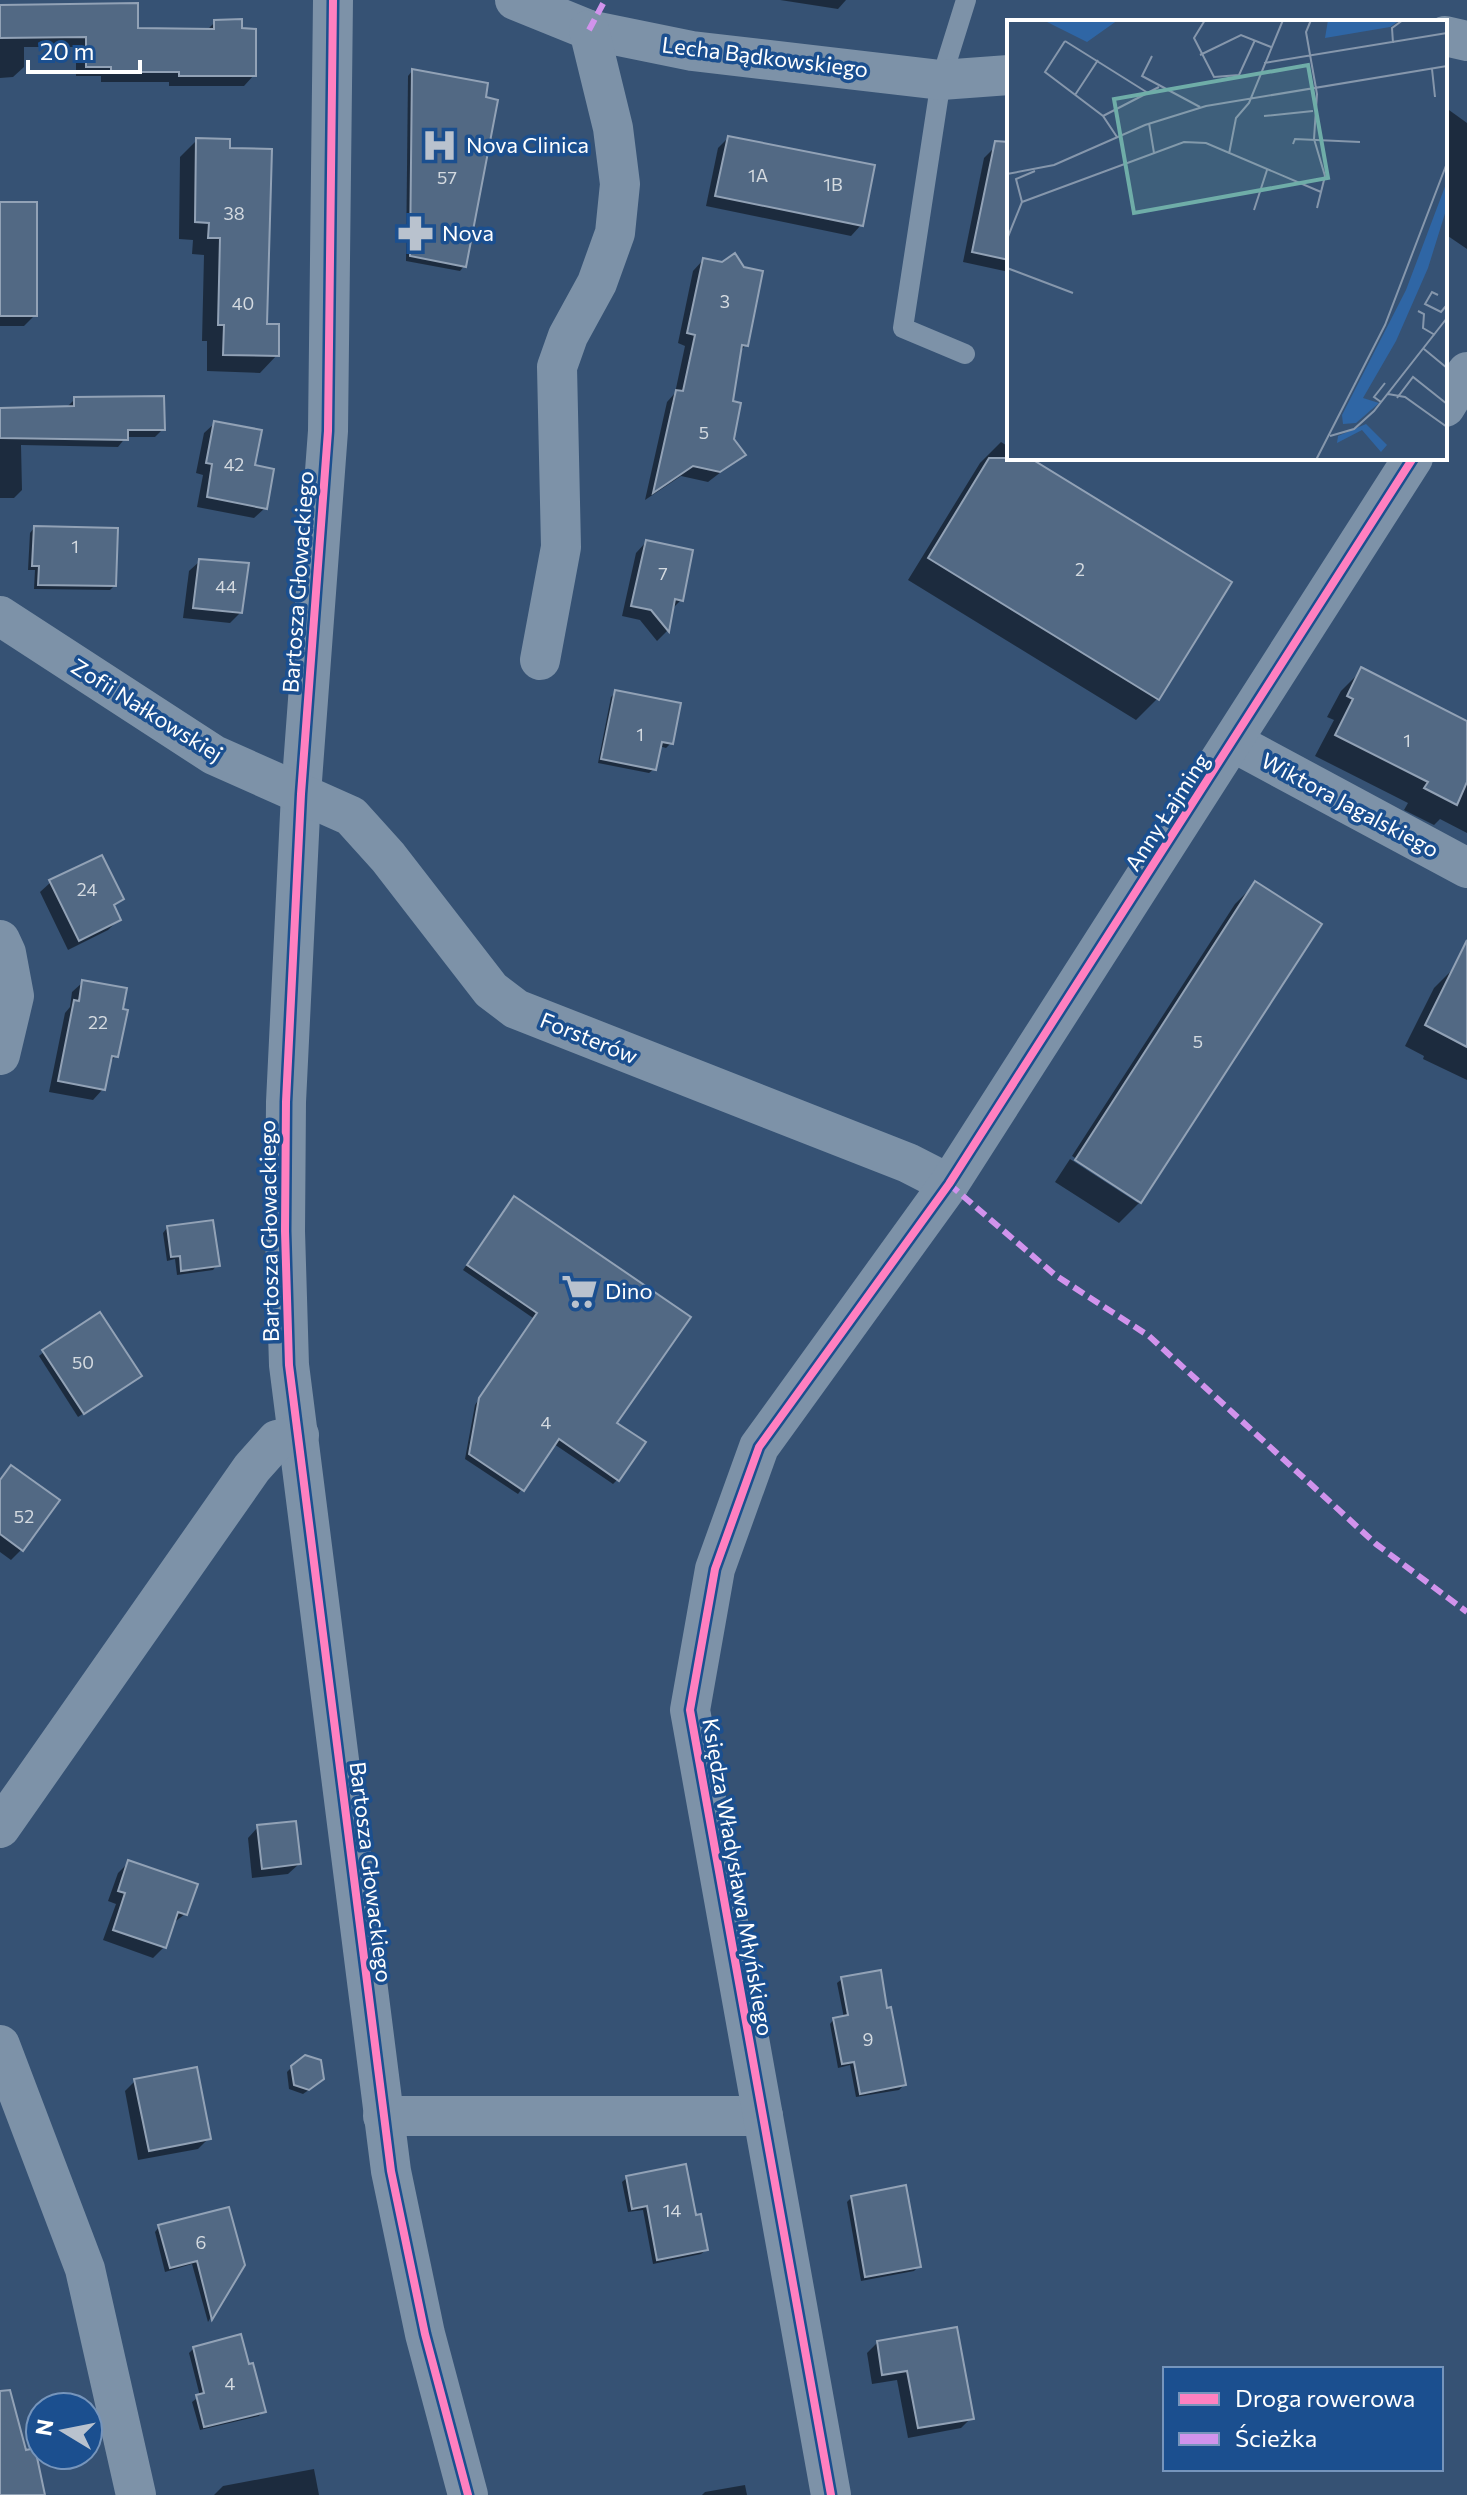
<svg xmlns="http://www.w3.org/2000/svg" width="1467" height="2495" font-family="Commissioner,sans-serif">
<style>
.shadow{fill:#0007}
.building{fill:#526984;stroke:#92a2b6;stroke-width:2}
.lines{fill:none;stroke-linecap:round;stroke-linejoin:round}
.service{stroke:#7d92a8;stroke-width:20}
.minor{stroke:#7d92a8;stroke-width:40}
.quiet{stroke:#d193ec;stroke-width:6;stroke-dasharray:12 6;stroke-linecap:butt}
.cycleway-casing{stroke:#1b4f8f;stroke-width:13}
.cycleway{stroke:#ff80c0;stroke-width:8}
.labels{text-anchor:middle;stroke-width:7;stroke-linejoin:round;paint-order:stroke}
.number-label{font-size:18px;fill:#d4dae0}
.street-label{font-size:22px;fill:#fff;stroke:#1b4f8f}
.poi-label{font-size:22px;fill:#fff;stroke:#1b4f8f;text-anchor:start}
.inset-road{fill:none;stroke:#8697ac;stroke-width:2}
.view{fill:#6fada8;fill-opacity:0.15;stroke:#6fada8;stroke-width:4}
.inset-edge{fill:none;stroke:#fff;stroke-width:4}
</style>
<rect width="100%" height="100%" fill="#365274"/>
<g class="shadow">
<path d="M780 0H846L838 9Z"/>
<path d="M0 7 136 30 206 31 215 22 254 75 244 86H169V82H101V76H76V47H24V67L13 77 0 78Z"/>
<path d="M412 71 464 266 460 271 406 261 408 76Z"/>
<path d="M1449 110 1467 123V249L1445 234V111Z"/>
<path d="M728 138 861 225 851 236 706 206 718 148Z"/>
<path d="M197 140 277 355 260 373 207 371V341H202L204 255 192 254 193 240 179 239 180 157Z"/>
<path d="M1009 146V272L963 262 984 158 995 147Z"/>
<path d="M0 204 35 315 24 326H0Z"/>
<path d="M703 260 746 345 739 352 730 403 732 439 743 455 708 482 681 476 645 500 667 402 675 393 685 346 678 343 693 271Z"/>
<path d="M75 399 163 429 155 437H126L118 447 21 445 22 490 14 498H0V410L67 407Z"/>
<path d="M215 423 253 467 265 508 254 518 197 507 203 475 196 473 204 433Z"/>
<path d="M1001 442 1009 447V458H1027L1230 582 1157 699 1136 720 908 580 980 463Z"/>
<path d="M34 528 114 586 110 590 34 589 35 570H28L30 533Z"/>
<path d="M646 542 681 600 671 610 667 631 657 641 640 620 622 616 636 553Z"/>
<path d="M200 561 241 612 230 623 183 618 189 571Z"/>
<path d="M1362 670 1467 724V833L1440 819 1434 825 1404 810 1408 803 1315 756 1334 720 1327 717 1341 691Z"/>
<path d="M616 692 671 743 666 748 659 746 654 769 649 773 598 763 611 697Z"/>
<path d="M51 882 121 899 113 907 118 920 108 930 68 950 40 892Z"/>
<path d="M1256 883 1140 1202 1119 1223 1055 1182 1070 1159 1138 1203V1198L1072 1156 1235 904Z"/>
<path d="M1455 967 1467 974V1080L1423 1059 1424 1056 1405 1046 1434 988Z"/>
<path d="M83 982 116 1056 108 1064 103 1089 93 1100 49 1092 65 1013 70 1007 72 992Z"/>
<path d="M510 1203 615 1423 618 1479 613 1484 554 1444 518 1494 465 1459 475 1405 533 1318 463 1270Z"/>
<path d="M167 1228 217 1265 213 1270 177 1275 175 1259 167 1261 163 1233Z"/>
<path d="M44 1352 135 1380 78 1417 39 1356Z"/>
<path d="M11 1468 22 1549 11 1560 0 1552V1479Z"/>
<path d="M258 1827 299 1864 288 1874 252 1878 248 1838Z"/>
<path d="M129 1862 185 1914 172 1924 164 1947 153 1958 103 1940 116 1904 108 1901 118 1873Z"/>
<path d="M842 1979 886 2010 904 2085 899 2090 856 2097 850 2065 838 2068 830 2024 834 2019 844 2018 837 1983Z"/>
<path d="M292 2067 317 2084 303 2094 289 2089 287 2072Z"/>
<path d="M135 2081 209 2138 198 2149 138 2160 125 2091Z"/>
<path d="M627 2178 694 2217 706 2250 701 2254 653 2264 643 2210 628 2212 622 2182Z"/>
<path d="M852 2197 918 2267 914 2271 861 2281 847 2202Z"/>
<path d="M159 2227 243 2265 208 2322 192 2264 165 2272 155 2232Z"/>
<path d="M878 2342 971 2418 961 2428 908 2438 897 2380 872 2384 867 2353Z"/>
<path d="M194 2348 263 2411 259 2416 200 2430 192 2402 200 2396 189 2353Z"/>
<path d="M314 2469 319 2495H214L223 2486Z"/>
<path d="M745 2485 747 2495H702L705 2492Z"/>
</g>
<g class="building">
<path d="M138 3V28L214 29V20L242 19V28L256 29V76H179V72H111V67H86V37L0 38V5Z"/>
<path d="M412 69 488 83 486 97 498 100 466 267 410 256Z"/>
<path d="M728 136 875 165 863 226 715 196Z"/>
<path d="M196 138 230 139V148L272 149 267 324H279V356L223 355 224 325H218L220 238H208L209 223 195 222Z"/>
<path d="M995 141 1009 142V260L972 252Z"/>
<rect x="0" y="202" width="37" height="114"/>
<path d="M735 253 744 267 763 271 748 346 742 345 733 401 741 403 734 439 746 455 720 472 693 466 653 493 676 390 683 391 695 335 687 333 703 258 722 262Z"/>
<path d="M164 396 165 430H128V440L0 438V408L74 406V397Z"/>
<path d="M214 421 262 430 255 465 274 469 267 509 207 497 212 464 206 463Z"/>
<path d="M989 458H1030L1232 582 1159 700 928 558Z"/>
<path d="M34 526 118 528 116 586 38 585 39 566H32Z"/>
<path d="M646 540 693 550 683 601 675 599 669 632 651 610 631 606Z"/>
<path d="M199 559 249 563 242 613 193 608Z"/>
<path d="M1361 667 1467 721V782L1457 805 1424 788 1428 782 1335 735 1353 699 1347 696Z"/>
<path d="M615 690 681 703 673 744 662 742 656 770 601 759Z"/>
<path d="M102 855 124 899 114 905 121 920 79 941 49 880Z"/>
<path d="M1255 881 1322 924 1141 1203 1075 1160Z"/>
<path d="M1467 940V1047L1425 1025Z"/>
<path d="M82 980 127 988 123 1009 128 1010 118 1057 112 1056 105 1090 58 1081 74 1000 79 1001Z"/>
<path d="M514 1196 691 1317 617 1423 646 1442 619 1481 559 1439 524 1491 469 1454 479 1398 537 1313 467 1265Z"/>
<path d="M213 1220 220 1266 181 1271 180 1256 171 1257 167 1226Z"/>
<path d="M100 1312 142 1376 84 1414 42 1350Z"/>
<path d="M11 1465 60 1500 23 1551 0 1534V1480Z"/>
<path d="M296 1821 301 1864 262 1869 257 1825Z"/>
<path d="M128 1860 198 1884 187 1915 178 1912 166 1948 113 1930 125 1893 118 1891Z"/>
<path d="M881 1970 887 2008 891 2007 906 2085 860 2094 854 2062 842 2064 833 2018 848 2015 841 1977Z"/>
<path d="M305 2055 321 2060 324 2079 309 2090 294 2085 291 2066Z"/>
<path d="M197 2067 211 2139 149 2151 134 2079Z"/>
<path d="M686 2164 696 2215 701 2214 708 2250 657 2260 647 2206 632 2209 626 2176Z"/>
<path d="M906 2185 921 2267 865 2277 851 2196Z"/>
<path d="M229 2207 245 2265 212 2320 197 2261 170 2268 158 2225Z"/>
<path d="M957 2327 974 2419 918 2428 907 2371 882 2375 877 2341Z"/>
<path d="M241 2334 249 2364 253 2363 266 2412 204 2427 196 2395 204 2393 193 2347Z"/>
<path d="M10 2390 26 2450 35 2448 45 2495H0V2391Z"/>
</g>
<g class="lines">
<path class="service" d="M965 354 903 328 941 80 966 0"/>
<g class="minor">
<path d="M333 0 328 431 301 794 286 1102 285 1231 289 1365 391 2171 425 2334 468 2495"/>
<path d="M515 0 589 30 692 51 941 80 1009 75"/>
<path d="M1445 36 1467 41"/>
<path d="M1445 407 1467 372"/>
<path d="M0 616 214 755 351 816 388 857 491 990 516 1009 908 1163 949 1184"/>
<path d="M540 660 561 547 557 367 568 336 597 283 615 233 620 184 613 128 589 30"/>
<path d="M1233 742 1467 868"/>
<path d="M0 940 6 953 14 996 0 1055"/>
<path d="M0 1828 252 1468 277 1440 299 1435"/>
<path d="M0 2045 85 2269 136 2495"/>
<path d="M383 2116H763"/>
<path d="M831 2495 690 1710 715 1569 759 1447 949 1184 1413 458"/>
</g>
<g class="quiet">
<path d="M589 30 605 0"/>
<path d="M949 1184 1055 1275 1149 1336 1376 1544 1467 1612"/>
</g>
<defs>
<g id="cycleway">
<path d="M333 0 328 431 301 794 286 1102 285 1231 289 1365 391 2171 425 2334 468 2495"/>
<path d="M831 2495 690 1710 715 1569 759 1447 949 1184 1413 458"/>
</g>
</defs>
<use href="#cycleway" class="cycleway-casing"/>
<use href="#cycleway" class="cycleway"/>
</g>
<defs>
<symbol id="hospital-bare" viewBox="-9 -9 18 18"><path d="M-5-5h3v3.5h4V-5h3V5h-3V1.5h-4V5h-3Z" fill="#b9c2ce" stroke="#1b4f8f" stroke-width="2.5" paint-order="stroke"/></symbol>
<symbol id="pharmacy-bare" viewBox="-9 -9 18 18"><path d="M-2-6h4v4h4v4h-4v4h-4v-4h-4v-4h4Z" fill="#b9c2ce" stroke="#1b4f8f" stroke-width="2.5" paint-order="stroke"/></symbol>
<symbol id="supermarket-bare" viewBox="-9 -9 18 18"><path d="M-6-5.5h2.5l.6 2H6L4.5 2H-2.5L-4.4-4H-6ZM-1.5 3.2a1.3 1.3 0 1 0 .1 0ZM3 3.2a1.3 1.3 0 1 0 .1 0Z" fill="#b9c2ce" stroke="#1b4f8f" stroke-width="2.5" paint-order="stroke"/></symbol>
</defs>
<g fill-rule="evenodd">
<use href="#hospital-bare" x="414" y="120" width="51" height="51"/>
<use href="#pharmacy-bare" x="390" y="208" width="51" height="51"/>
<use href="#supermarket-bare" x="554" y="1266" width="51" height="51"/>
</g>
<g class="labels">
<g class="number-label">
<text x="758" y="182">1A</text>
<text x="447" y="184">57</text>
<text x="833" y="191">1B</text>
<text x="234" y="220">38</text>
<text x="725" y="308">3</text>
<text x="243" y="310">40</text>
<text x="704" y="439">5</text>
<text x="234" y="471">42</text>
<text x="75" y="553">1</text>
<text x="1080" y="576">2</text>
<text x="663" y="580">7</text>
<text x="226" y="593">44</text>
<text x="640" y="741">1</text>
<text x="1407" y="747">1</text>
<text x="87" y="896">24</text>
<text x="98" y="1029">22</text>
<text x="1198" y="1048">5</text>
<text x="83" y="1369">50</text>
<text x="546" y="1429">4</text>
<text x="24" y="1523">52</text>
<text x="868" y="2046">9</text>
<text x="672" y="2217">14</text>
<text x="201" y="2249">6</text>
<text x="230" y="2390">4</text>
</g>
<g class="street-label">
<text transform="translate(765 57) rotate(7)" y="8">Lecha Bądkowskiego</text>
<text transform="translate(298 582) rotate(-86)" y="8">Bartosza Głowackiego</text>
<text transform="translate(147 710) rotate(32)" y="8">Zofii Nałkowskiej</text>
<text transform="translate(1350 805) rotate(28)" y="8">Wiktora Jagalskiego</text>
<text transform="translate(1167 812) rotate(-57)" y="8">Anny Łajming</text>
<text transform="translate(589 1038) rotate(22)" y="8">Forsterów</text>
<text transform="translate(269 1231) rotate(-91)" y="8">Bartosza Głowackiego</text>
<text transform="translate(371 1872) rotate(83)" y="8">Bartosza Głowackiego</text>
<text transform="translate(738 1877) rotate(80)" y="8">Księdza Władysława Młyńskiego</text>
</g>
<g class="poi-label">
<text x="466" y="153">Nova Clinica</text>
<text x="442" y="241">Nova</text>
<text x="605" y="1299">Dino</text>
</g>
</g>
<g transform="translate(1007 20)">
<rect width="440" height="440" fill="#365274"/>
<path d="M36 0H111L80 22ZM321 0H393L383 7 318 18ZM439 164 440 187 421 248 389 321 356 378 372 383 349 403 336 404 335 395 399 270ZM359 404 380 425 374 432 355 410 330 423 331 416Z" fill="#2f66a5"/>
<path class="inset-road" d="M198 0 187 18 207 57 232 55 248 20M304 0 299 12 310 74 307 119 318 156 310 188M58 21 38 52 96 96 110 117M58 21 141 73M386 23 385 8 396 0M193 35 234 15 264 27M145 36 135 56 193 87M257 43 440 13M425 49 428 77M68 75 91 40M96 96 152 67M257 96 306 91M142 103 147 133M286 124 288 119 353 122M222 134 229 98 242 83 276 0M0 154 47 145 138 105 199 86 440 46M15 182 177 122 199 123 314 172M247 190 260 150M0 219 15 182 9 159 28 151M0 248 66 273M431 275 425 272 418 284 434 292 439 286M411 291 417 294 416 308 428 315M417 329 440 348M381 374 398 377 440 407M390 378 406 357 440 384M374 382 367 377 378 363M323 416 347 409 367 391 440 298M309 440 378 305 440 143"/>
<path class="view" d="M301 45 321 158 127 193 107 79Z"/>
<rect width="440" height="440" class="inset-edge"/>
</g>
<rect x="1163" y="2367" width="280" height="104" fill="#1b4f8f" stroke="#7695bc" stroke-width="2"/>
<rect x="1179" y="2393" width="40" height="12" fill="#ff80c0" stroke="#7695bc" stroke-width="2"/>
<text x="1235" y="2407" font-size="24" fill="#ffffff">Droga rowerowa</text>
<rect x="1179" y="2433" width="40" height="12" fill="#d193ec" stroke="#7695bc" stroke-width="2"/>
<text x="1235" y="2447" font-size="24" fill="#ffffff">Ścieżka</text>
<g transform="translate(64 2431) rotate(280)"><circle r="38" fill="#1b4f8f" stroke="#7695bc" stroke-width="2"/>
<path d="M0-6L14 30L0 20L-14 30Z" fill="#b9c2ce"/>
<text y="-12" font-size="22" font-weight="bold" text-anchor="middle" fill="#ffffff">N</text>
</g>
<path d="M28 60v12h112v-12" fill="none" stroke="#ffffff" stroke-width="4"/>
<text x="40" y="60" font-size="24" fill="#ffffff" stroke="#1b4f8f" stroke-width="6" paint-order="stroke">20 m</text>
</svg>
